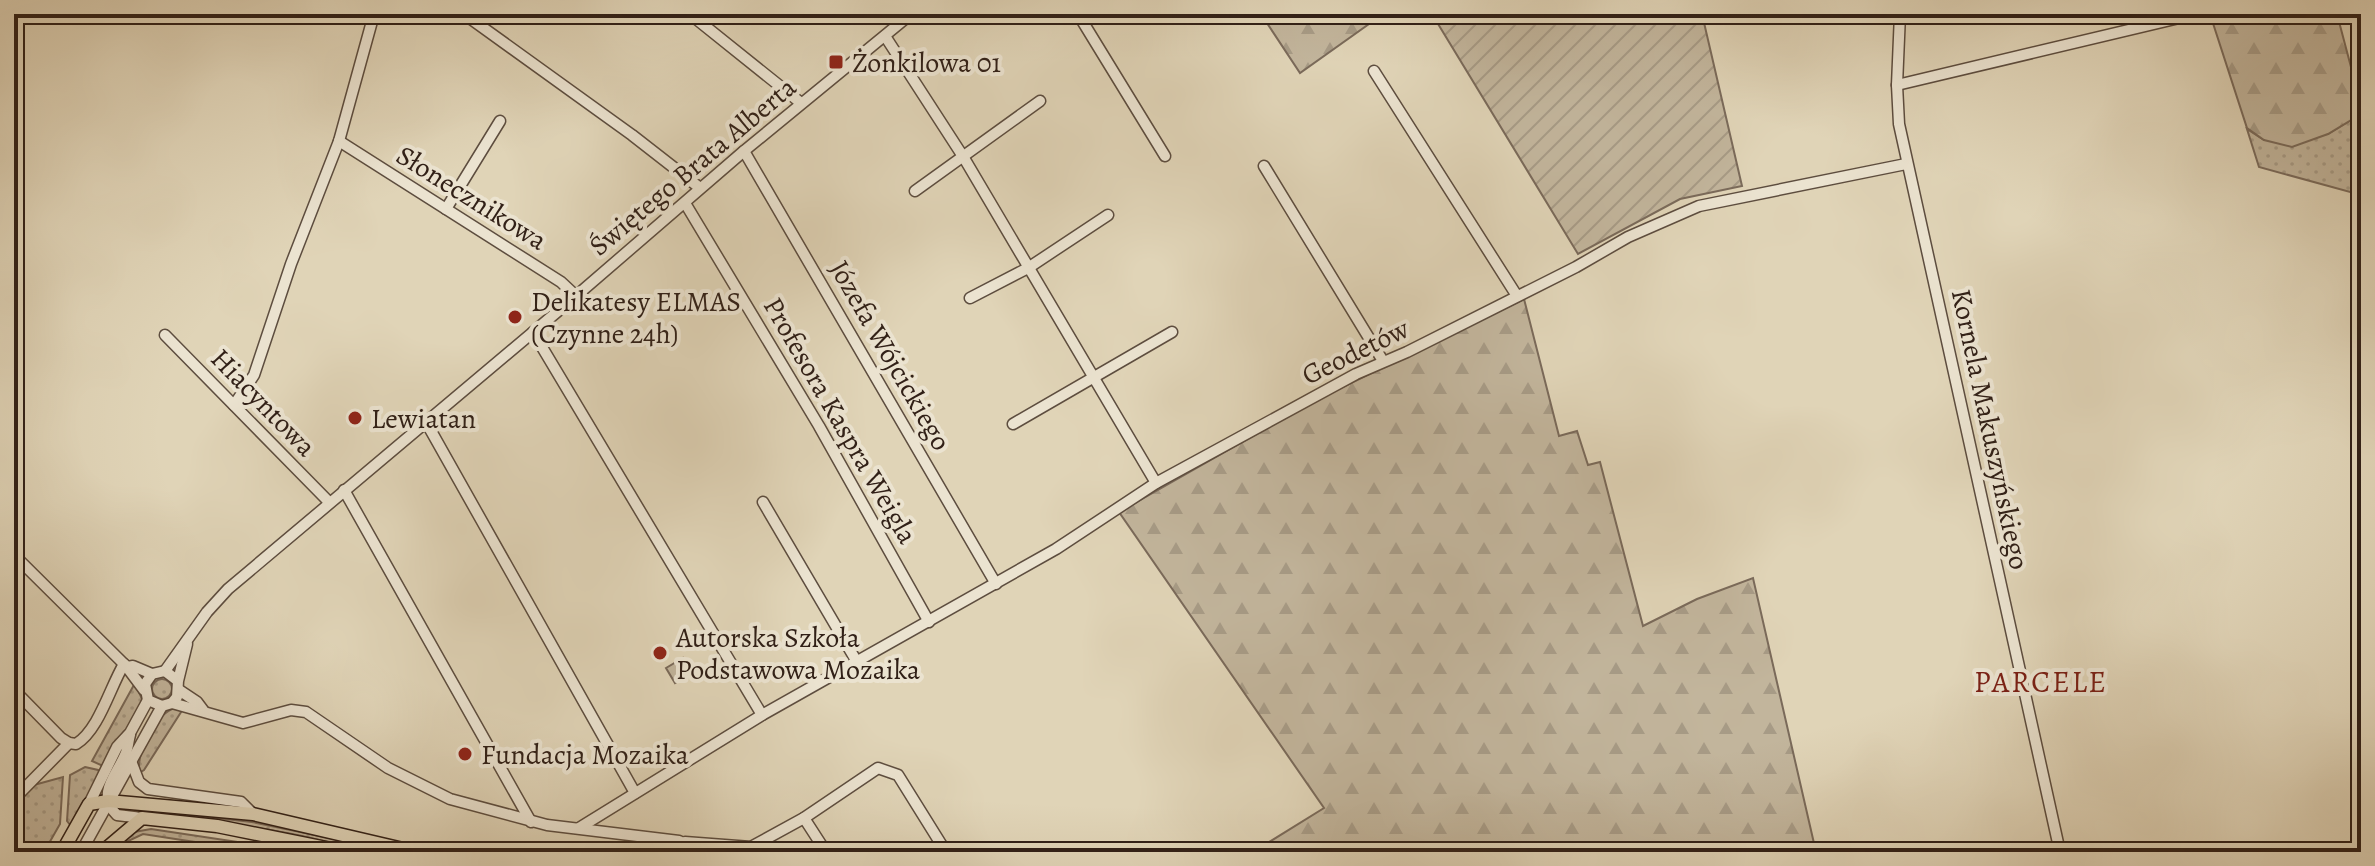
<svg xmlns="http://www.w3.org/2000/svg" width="2375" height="866" font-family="Alegreya,serif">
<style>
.grass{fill:url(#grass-dots);stroke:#7a6a5a;stroke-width:2}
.forest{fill:url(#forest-firs);stroke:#7a6a5a;stroke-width:2}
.park{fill:url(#park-tufts);stroke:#7a6a5a;stroke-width:2}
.garden{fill:url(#garden-furrows);stroke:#7a6a5a;stroke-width:2}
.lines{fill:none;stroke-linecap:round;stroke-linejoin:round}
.minor-casing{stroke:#5d4d3f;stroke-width:13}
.major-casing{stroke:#312017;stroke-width:15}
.minor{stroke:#ebe3d0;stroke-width:10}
.major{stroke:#e0d4b7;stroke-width:12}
.poi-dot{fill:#8f2418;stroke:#ebe3d0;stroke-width:3}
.labels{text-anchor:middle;stroke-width:8;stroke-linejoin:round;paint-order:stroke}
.poi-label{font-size:28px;fill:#312017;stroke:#ebe3d0;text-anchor:start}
.street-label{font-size:28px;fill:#312017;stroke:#ebe3d0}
.neighbourhood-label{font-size:30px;letter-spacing:2px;fill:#7a1f14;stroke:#ebe3d0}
</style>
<defs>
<pattern id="grass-dots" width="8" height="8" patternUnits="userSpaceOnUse" patternTransform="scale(2)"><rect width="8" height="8" fill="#c2b59c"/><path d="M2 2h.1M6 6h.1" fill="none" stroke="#a79b86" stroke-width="1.8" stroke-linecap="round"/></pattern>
<pattern id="forest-firs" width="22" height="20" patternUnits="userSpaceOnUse" patternTransform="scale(2)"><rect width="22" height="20" fill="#c2b59c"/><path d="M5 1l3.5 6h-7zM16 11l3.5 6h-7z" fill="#a79b86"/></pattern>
<pattern id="park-tufts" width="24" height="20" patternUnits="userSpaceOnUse" patternTransform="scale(2)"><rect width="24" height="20" fill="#c2b59c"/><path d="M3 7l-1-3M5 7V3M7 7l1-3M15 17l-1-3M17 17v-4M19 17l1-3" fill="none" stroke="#a79b86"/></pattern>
<pattern id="garden-furrows" width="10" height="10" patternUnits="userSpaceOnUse" patternTransform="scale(2)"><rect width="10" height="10" fill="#c2b59c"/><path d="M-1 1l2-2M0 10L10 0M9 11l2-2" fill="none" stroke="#a79b86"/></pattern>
</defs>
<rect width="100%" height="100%" fill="#e0d4b7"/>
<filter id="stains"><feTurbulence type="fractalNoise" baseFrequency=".0025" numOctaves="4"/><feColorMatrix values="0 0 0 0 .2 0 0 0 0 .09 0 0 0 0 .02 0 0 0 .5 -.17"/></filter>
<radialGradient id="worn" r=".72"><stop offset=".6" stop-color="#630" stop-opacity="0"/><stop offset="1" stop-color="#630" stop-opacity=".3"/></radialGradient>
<g class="grass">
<path d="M2361 114V195L2259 167 2247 129 2264 140 2328 134Z"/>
<circle cx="162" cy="689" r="10"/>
<path d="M135 683 142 699 139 711 103 766 92 761Z"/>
<path d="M172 709H183L144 770 139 773C137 752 153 718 172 709Z"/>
<path d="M85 767 98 770 100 773 71 826 67 821 70 775Z"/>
<path d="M63 777 60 824 44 852H14V805L34 785Z"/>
<path d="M127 808 252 822 397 852C359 852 324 840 287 833 234 823 180 818 126 812Z"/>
<path d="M151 829 305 852H277L211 842 269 852H260L143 834 124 843 122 840 134 832Z"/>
</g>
<g class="forest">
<path d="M1261 14H1383L1300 73Z"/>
<path d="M2210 14H2337L2361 105V114L2328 134 2292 147 2264 140 2247 128Z"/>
<path d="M1524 299 1559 436 1577 431 1588 465 1600 462 1643 626 1697 599 1753 578 1816 852H1253L1324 808 1119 512 1318 399Z"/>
</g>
<path class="park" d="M683 658 691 673 675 683 666 668Z"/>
<path class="garden" d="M1432 14H1702L1742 186 1680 199 1578 254Z"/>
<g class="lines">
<defs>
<g id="minor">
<path d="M464 14 632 135 700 188"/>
<path d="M690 14 801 103"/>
<path d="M1078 14 1165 156"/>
<path d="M1900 14 1897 85 1899 124 2060 852"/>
<path d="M885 36 964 158 1156 483"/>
<path d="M1374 71 1517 296"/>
<path d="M1897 85 2196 14"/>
<path d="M339 141 561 282 576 296"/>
<path d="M744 151 996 584"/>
<path d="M1264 166 1383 361"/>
<path d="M915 191 1040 101"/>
<path d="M685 203 819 426 929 622"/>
<path d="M446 209 500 121"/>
<path d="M970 298 1028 268 1108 215"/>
<path d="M533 332 762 715"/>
<path d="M165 335 329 502"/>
<path d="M234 405 254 375 291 264 339 141 374 14"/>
<path d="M426 422 635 793"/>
<path d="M1013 424 1172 332"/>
<path d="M344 490 531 822"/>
<path d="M763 502 857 662"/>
<path d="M14 555 126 666 144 690"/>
<path d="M127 667 133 666 152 674"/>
<path d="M165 671 207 612 228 589 576 296 744 151 911 14"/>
<path d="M178 681 165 671 152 674 145 684 148 700 162 706 172 703 177 697 178 681 187 644"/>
<path d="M14 690 61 738 69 743 76 744C99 730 110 687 124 664"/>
<path d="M179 690 197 702 203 710"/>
<path d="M172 703 243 723 291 710 306 712 388 768 450 799 547 825 679 841 701 852"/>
<path d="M130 735C128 742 128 749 125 755 116 776 96 794 117 815L142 818"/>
<path d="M131 761 139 782 148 789 241 802 253 814"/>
<path d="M14 799 69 743"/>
<path d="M89 804 117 747 130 733 148 700"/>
<path d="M804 818 826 852"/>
<path d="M579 828 762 715 1056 549 1156 483 1356 374 1407 352 1576 267 1628 237 1699 206 1906 164"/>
<path d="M685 842 751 847 804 818 878 768 898 775 946 852"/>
<path d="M81 852 162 706"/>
</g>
<g id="major">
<path d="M62 852 89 804 108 801 253 814 416 852"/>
<path d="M102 852 142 818 217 826 346 852"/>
</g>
</defs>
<use href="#minor" class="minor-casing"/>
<use href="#major" class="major-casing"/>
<use href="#minor" class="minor"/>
<use href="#major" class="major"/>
</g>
<g class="poi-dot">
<rect x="828" y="54" width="16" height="16" rx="4"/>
<circle cx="515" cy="317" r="8"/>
<circle cx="355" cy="418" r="8"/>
<circle cx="660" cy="653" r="8"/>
<circle cx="465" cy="754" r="8"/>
</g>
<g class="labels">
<g class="poi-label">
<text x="852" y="72">Żonkilowa 01</text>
<text x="531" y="311">Delikatesy ELMAS<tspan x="531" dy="32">(Czynne 24h)</tspan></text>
<text x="371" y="428">Lewiatan</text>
<text x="676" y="647">Autorska Szkoła<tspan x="676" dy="32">Podstawowa Mozaika</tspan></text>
<text x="481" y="764">Fundacja Mozaika</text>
</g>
<g class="street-label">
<text transform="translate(692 166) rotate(-40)" y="10">Świętego Brata Alberta</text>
<text transform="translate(472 197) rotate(32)" y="10">Słonecznikowa</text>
<text transform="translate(1355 351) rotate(-26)" y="10">Geodetów</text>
<text transform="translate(891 355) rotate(60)" y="10">Józefa Wójcickiego</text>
<text transform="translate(264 402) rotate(46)" y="10">Hiacyntowa</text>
<text transform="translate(841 420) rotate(60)" y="10">Profesora Kaspra Weigla</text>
<text transform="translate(1991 429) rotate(78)" y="10">Kornela Makuszyńskiego</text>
</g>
<g class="neighbourhood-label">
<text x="2041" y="692">PARCELE</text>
</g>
</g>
<rect width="2375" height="866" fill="none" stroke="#e0d4b7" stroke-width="48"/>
<rect x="16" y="16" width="2343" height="834" fill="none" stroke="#312017" stroke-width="4"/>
<rect x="24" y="24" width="2327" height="818" fill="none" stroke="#312017" stroke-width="2"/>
<rect width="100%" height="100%" filter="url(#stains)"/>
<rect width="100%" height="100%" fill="url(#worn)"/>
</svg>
